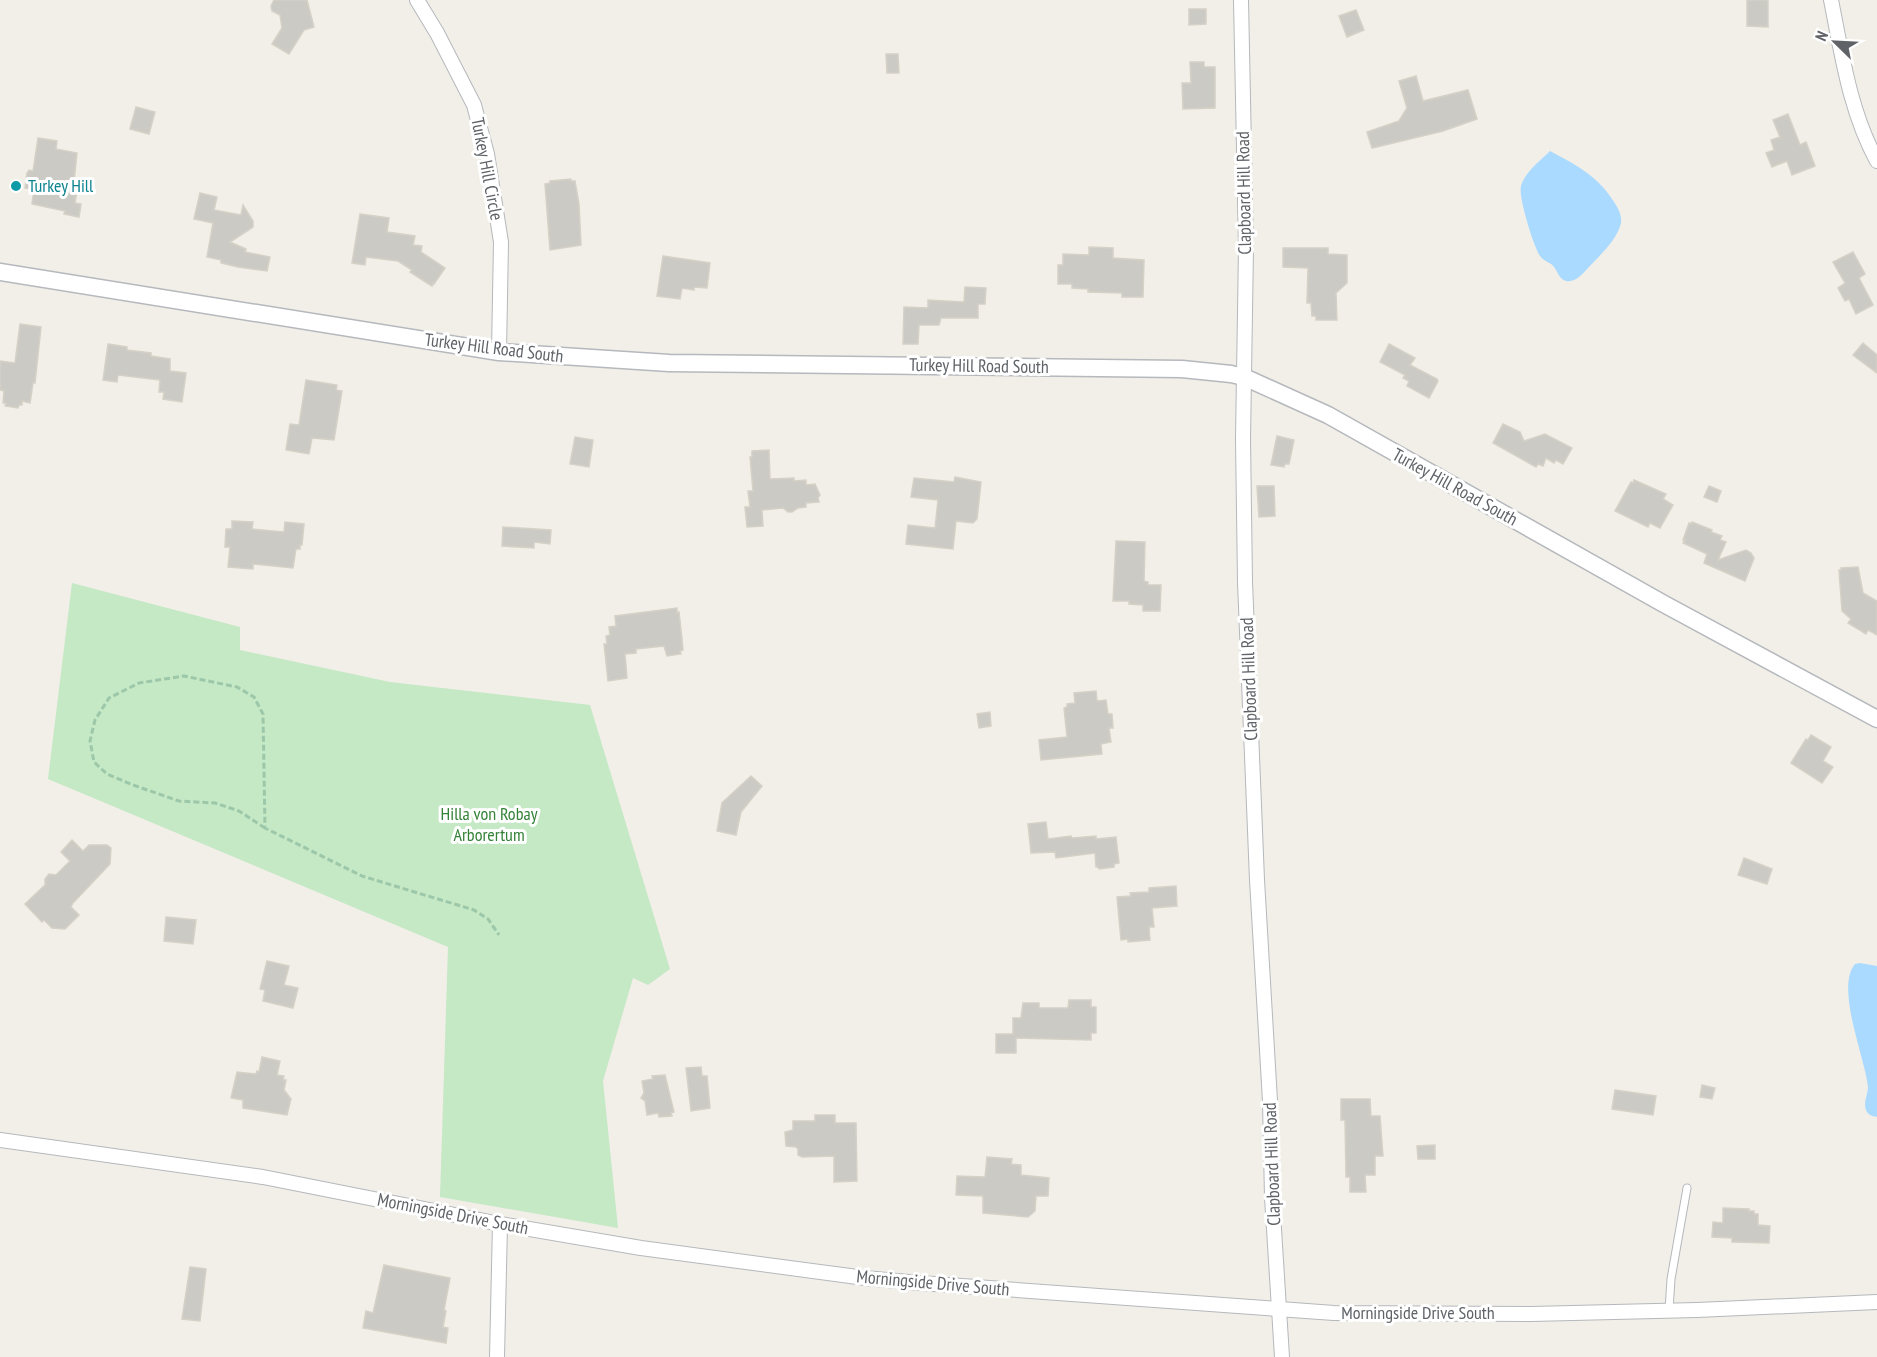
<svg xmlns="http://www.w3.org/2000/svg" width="1877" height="1357" font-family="'PT Sans Narrow',sans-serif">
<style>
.green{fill:#c5e8c5}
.water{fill:#aadaff}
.building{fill:#cccac5;stroke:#d6d1c6;stroke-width:1.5}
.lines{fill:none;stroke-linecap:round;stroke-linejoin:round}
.service-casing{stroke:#b5b8bc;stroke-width:9}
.minor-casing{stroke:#b5b8bc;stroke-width:16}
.tertiary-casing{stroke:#b5b8bc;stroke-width:19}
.path{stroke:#9cc7a9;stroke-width:3;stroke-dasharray:6 3;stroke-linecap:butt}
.service{stroke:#fff;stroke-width:7}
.minor{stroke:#fff;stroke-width:14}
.tertiary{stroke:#fff;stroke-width:16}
.culture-dot{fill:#0f9aa8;stroke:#fff;stroke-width:2}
.labels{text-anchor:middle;stroke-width:6;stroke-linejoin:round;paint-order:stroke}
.street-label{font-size:18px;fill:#5f6368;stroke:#fff}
.culture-label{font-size:18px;fill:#0d838f;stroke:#fff;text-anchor:start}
.park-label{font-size:18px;fill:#348238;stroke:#fff}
</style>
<rect width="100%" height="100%" fill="#f1efe8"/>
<path class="green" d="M72 583 240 627V650L390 682 590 705 670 969 648 985 633 978 603 1081 618 1228 440 1197 448 947 48 779Z"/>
<g class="water">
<path d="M1550 151C1575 164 1599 177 1614 202 1618 208 1622 215 1621 223 1617 240 1600 255 1589 267 1583 273 1576 283 1566 281 1559 279 1558 272 1554 267 1551 262 1544 262 1540 256 1534 247 1518 197 1521 186 1525 172 1540 161 1550 151Z"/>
<path d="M1860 963 1877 966V1117C1872 1116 1868 1115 1866 1110 1863 1102 1868 1095 1868 1087 1865 1057 1835 988 1855 964Z"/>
</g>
<g class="building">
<path d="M274 0H307L314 27 304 30 289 54 272 44 282 28 280 15 272 11 271 6Z"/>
<path d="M1747 0H1768V27L1747 26Z"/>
<path d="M1189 9H1206V24L1189 25Z"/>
<path d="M1356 10 1364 30 1347 37 1339 16Z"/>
<path d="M886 54H898L899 73H887Z"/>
<path d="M1190 62H1204V67H1215V108L1183 109 1182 83H1191Z"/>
<path d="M1416 76 1423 101 1468 90 1477 119 1443 131 1372 148 1367 132 1399 121 1407 108 1399 81Z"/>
<path d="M136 107 155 112 149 134 130 129Z"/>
<path d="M1788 114 1800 145 1806 142 1815 166 1792 175 1787 161 1772 167 1766 153 1774 150 1771 140 1780 137 1773 120Z"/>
<path d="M38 138 57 141 56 149 77 153 73 191H77L75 203 81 204 79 217 64 214 65 211 32 204 34 189 25 188 27 173 29 170 33 171Z"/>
<path d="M571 179V181H575L579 204 581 245 550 250 545 184 550 183V181Z"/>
<path d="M200 193 217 197 214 210 241 215 243 205 253 221V227L230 242 246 249 245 252 270 257 267 271 238 267 221 263V260L207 257 213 223 194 219Z"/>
<path d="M360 214 389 218 387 232 415 236 413 245 422 246 421 252 445 268 434 284 433 283 432 286 410 272 412 270 398 261 366 257 365 265 352 263Z"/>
<path d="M1089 247 1113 248V258L1144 260 1143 297H1122V293L1088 292V289L1072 288V284H1058V265H1063V254L1089 255Z"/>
<path d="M1283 248H1328V254L1347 255V283L1336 293 1337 320H1316V316H1312L1311 303H1307L1308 268 1283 267Z"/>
<path d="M1853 252 1865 274 1859 278 1873 305 1856 314 1849 299 1845 301 1838 288 1845 283 1833 262Z"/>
<path d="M663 256 710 263 707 288 694 287V290L682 288 680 299 657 296Z"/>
<path d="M965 287 986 288 985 304H978V318H941L939 325H919L918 344H903L904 307 928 308V300L964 302Z"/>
<path d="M20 324 41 327 35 383H33L30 403 22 401V405H19L18 408 5 406 6 403H3L4 391 0 390V361L15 363Z"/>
<path d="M1863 343 1877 355V373L1853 355Z"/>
<path d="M108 344 127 347V350L151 353V356L170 359V371L186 373 182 402 163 399 164 392H159L160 380 118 375 117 382 103 380Z"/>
<path d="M1389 344 1415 358 1410 365 1437 379 1438 381 1429 398 1407 386 1409 381 1403 378 1405 375 1380 362Z"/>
<path d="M306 380 337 385 336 390 342 391 334 440 312 438 309 454 286 450 290 424 299 425Z"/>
<path d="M1503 424 1520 432 1524 441 1545 434 1572 448 1563 464 1556 460 1554 463 1546 458 1543 466 1538 464 1536 467 1493 443Z"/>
<path d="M1277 436 1294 440 1289 464H1285L1284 467 1271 465Z"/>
<path d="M575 437 593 440 589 467 570 464Z"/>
<path d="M769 450 770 479 794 478V481L806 480V485L815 484 820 495 818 498 819 502 806 503V507L798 508 792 512H788L783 508 762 510 763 526 747 527 745 507H750L748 491H753L750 457H752V451Z"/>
<path d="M955 477 981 482 977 519 973 523 956 521 953 549 906 544 908 525 935 528 938 500 911 497 914 478 954 482Z"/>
<path d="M1634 480 1666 494 1663 499 1673 505 1660 528 1650 523 1648 527 1615 511 1631 482 1633 483Z"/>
<path d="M1257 486H1274L1275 516 1259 517Z"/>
<path d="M1709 486 1721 491 1717 502 1704 497Z"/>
<path d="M232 521 253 522 252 529 284 532 285 522 304 524 302 545H300V549H296L293 568 253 564V569L228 567 230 547H225L226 529H232Z"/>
<path d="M1692 522 1712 530 1711 532 1722 536 1720 540 1726 542 1718 560 1746 550 1751 553 1754 558 1745 581 1704 563 1707 554 1683 543 1685 540H1683L1689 523 1691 524Z"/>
<path d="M503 527 551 530 550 544 534 542V548L502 546Z"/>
<path d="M1116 541 1145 542 1144 581 1148 582V585H1161L1160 611H1143V605L1129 604V601H1113Z"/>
<path d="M1858 567 1863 593 1877 601V635L1868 630 1866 634 1848 623 1851 619 1842 611 1839 570H1841V568Z"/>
<path d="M677 608V613L679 612 682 639 683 650 680 651 681 654 667 656 664 646 636 649V653L625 654 627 678 608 681 604 644H607L606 636 610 635 609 627 616 626 615 616Z"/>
<path d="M1096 691 1097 701 1106 700 1108 714H1112L1113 728H1109L1111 742 1101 744 1102 754 1041 760 1039 740 1067 737 1064 708 1067 707V704L1075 703 1074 693Z"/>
<path d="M990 712 991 726 979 728 977 714Z"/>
<path d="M1811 735 1831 747 1823 761 1833 767 1822 783 1791 763 1806 739 1808 740Z"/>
<path d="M751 776 762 786 741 812 736 835 717 831 722 803Z"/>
<path d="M1046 822 1048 839 1071 836 1072 838 1096 836V839L1116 837 1119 863 1114 864V867L1099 869 1098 867H1096L1095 853 1056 858 1055 852 1031 853 1028 824Z"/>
<path d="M72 840 83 851 89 845H107L111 848 110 864 73 903 71 907 79 915 65 929 52 928 44 920 42 922 25 904 45 885V879L49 874 56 875 70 861 61 852Z"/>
<path d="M1744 858 1772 869 1767 884 1738 875Z"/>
<path d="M1176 886 1177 906 1152 908 1154 927H1149L1150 940 1128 942V939L1121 940 1117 897 1131 896 1130 893 1149 892V888Z"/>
<path d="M166 917 196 920 193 944 164 941Z"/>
<path d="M267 961 289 966 284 985 298 988 293 1008 263 1001 265 990 260 989Z"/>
<path d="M1069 1000H1091V1007H1096V1033H1091V1040L1016 1038V1053H996V1034H1013V1018H1021L1023 1003H1039V1008H1068Z"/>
<path d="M262 1057 280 1061 277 1075 284 1076 283 1080H286L284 1090 291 1099 287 1115 243 1108V1100L231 1098 237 1072 256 1074 257 1071 259 1072Z"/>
<path d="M701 1067 702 1076H707L710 1108 691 1111 686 1068Z"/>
<path d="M665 1075 674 1112 671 1113 672 1116 659 1117 658 1113 647 1115 645 1101 641 1098 644 1093 642 1081 653 1079 652 1076Z"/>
<path d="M1702 1085 1715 1088 1712 1099 1700 1097Z"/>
<path d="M1615 1090 1656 1096 1653 1115 1612 1109Z"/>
<path d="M1341 1099H1370L1371 1116H1380L1383 1156H1375V1175H1365L1366 1192H1350V1177H1346L1345 1120H1341Z"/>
<path d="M815 1115H835V1123H856L857 1181 834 1182V1156L802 1157 798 1155V1149L796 1147 786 1146 785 1132 793 1130V1121H815Z"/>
<path d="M1435 1145V1159H1418L1417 1146Z"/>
<path d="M987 1157 1012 1159 1011 1164 1021 1165V1175L1049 1178 1048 1196H1036L1035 1211 1028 1217 983 1213V1196L956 1195 957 1176 985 1177Z"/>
<path d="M1723 1208 1749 1209V1211H1754V1214H1758V1225L1770 1226 1769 1243 1732 1242V1238L1712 1237 1713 1222 1723 1223Z"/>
<path d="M384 1265 450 1278 444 1310 446 1311 443 1327 448 1328 446 1343 363 1328 366 1311 373 1313Z"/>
<path d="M190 1267 206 1269 200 1321 182 1319Z"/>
</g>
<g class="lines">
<defs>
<path id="service" d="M1669 1310 1671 1279 1687 1188"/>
<g id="minor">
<path d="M417 0 437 33 474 105 487 154 501 242 499 352"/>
<path d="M1241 0 1246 248 1243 439 1245 582 1257 880 1270 1101 1272 1197 1282 1357"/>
<path d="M1831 0C1842 55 1850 112 1877 161"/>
<path d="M0 1140 263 1177 500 1224 641 1248 865 1278 920 1283 1334 1313 1531 1314 1697 1310 1877 1302"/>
<path d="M497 1357 500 1224"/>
</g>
<path id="tertiary" d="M0 272 499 352 669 363 1182 369 1231 374 1244 377 1328 415 1664 604 1877 719"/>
</defs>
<use href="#service" class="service-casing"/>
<use href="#minor" class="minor-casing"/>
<use href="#tertiary" class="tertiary-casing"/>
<path class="path" d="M265 828 239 811 215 803 179 801 133 785 107 774 94 762 90 741 95 720 109 698 139 683 184 676 237 687 254 697 263 714 265 828 362 876 474 910 488 919 499 935"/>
<use href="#service" class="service"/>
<use href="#minor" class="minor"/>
<use href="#tertiary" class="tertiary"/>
</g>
<circle class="culture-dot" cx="16" cy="186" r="6"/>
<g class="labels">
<g class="street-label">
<text transform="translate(487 169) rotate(79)" y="6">Turkey Hill Circle</text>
<text transform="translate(1244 193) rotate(-91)" y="6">Clapboard Hill Road</text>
<text transform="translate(494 348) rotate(7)" y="6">Turkey Hill Road South</text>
<text transform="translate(979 366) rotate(1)" y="6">Turkey Hill Road South</text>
<text transform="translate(1455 487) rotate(29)" y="6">Turkey Hill Road South</text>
<text transform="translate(1249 679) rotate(-92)" y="6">Clapboard Hill Road</text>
<text transform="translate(1272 1164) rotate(-92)" y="6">Clapboard Hill Road</text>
<text transform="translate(453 1214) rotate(11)" y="6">Morningside Drive South</text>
<text transform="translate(933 1283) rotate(5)" y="6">Morningside Drive South</text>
<text x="1418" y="1319">Morningside Drive South</text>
</g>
<g class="culture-label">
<text x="28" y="192">Turkey Hill</text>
</g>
<g class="park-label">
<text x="489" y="820">Hilla von Robay<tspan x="489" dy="21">Arborertum</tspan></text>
</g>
</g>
<g transform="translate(1835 42) rotate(294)" stroke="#ffffff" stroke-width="4.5" paint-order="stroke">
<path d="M0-4.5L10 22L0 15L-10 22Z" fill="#5f6368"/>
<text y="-9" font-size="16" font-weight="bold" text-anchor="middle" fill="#5f6368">N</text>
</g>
</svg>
